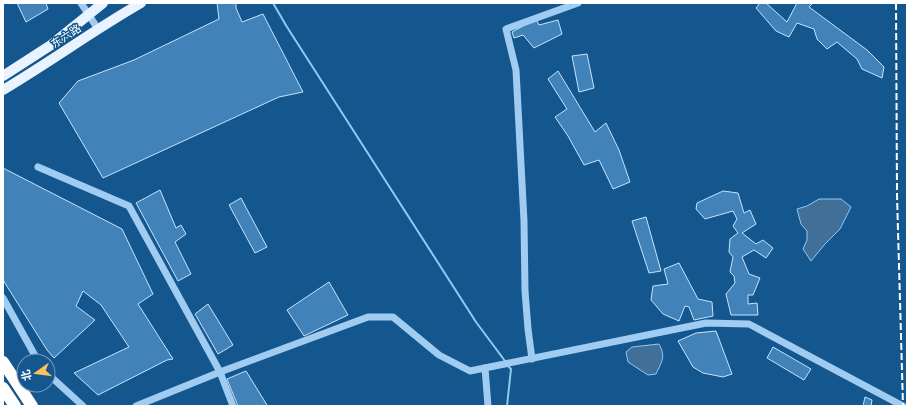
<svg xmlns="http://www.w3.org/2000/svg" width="910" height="409" font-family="Manrope,'Noto Sans SC',sans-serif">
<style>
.water{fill:#406f97;stroke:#91c9f3}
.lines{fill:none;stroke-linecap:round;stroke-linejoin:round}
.stream{stroke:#91c9f3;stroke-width:2}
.building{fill:#4182b8;stroke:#c5e4fc}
.minor{stroke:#9fccf0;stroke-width:7}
.major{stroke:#e8f3ff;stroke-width:10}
.highway{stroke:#fff;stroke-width:12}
.rail{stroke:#fff;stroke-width:2;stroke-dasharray:7 3;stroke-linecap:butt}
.labels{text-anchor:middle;stroke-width:3;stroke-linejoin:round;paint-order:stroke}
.street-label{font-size:11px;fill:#fff;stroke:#14568e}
</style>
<rect width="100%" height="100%" fill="#14568e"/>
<g class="water">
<path d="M819 199H841L851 207 840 229 825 244 811 261 803 249 807 240V231L801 224 797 209 807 206Z"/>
<path d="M659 344C666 357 662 361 656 374L648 375 628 362 626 352 632 347Z"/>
</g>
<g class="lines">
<g class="stream">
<path d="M273 3 287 27 476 322 505 361"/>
<path d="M507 406 511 369 507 365"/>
</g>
</g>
<g class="building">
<path d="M17 3H46L48 9 26 22Z"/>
<path d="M217 3H236V8L242 22 263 14 303 92 279 97 103 178 59 103 78 81 134 60 219 19Z"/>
<path d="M760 3H766L787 22 797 3H813L809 7 867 50 884 67 882 78 862 69 857 59 837 42 827 49 817 39 814 29 797 23 789 37 776 31 756 8Z"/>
<path d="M536 19 539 25 558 20 562 34 534 48 523 35 514 38 512 32Z"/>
<path d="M587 54 594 88 579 92 572 56Z"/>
<path d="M558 71 595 132 606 123 619 150 630 182 613 189 599 160 584 165 568 136 555 117 567 109 548 79Z"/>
<path d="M3 168 122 229 153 294 138 304 173 359 167 360 98 395 74 373 129 347 101 305 83 291 76 306 95 320 54 358 47 350 3 280Z"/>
<path d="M160 190 176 228 181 225 186 234 175 242 191 274 178 281 136 203Z"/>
<path d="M723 191 738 193 744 213 750 210 756 224 742 233 756 244 763 240 773 248 766 258 754 250 742 257 749 274 760 278 753 295H748V304L757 303 758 315H731L726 294 735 283 734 276 730 272 733 257 729 252 730 239 738 233 733 226 737 219 733 211 705 219 696 209 697 203Z"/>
<path d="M241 198 267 247 255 253 229 205Z"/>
<path d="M646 217 661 271 649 273 632 221Z"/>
<path d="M679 263 698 299 712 302 713 316 694 320 689 307 685 306 679 321 663 314 651 300 653 286 668 284 664 269Z"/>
<path d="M329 282 348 315 304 336 287 310Z"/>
<path d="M208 304 233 345 218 354 195 314Z"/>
<path d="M716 331 732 374 723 377 703 373 693 367 678 341 696 333Z"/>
<path d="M773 347 811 369 804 380 767 358Z"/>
<path d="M246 371 267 405 268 406H238L227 379Z"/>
<path d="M865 397 872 400 871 406H863Z"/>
</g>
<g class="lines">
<g class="minor">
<path d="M81 3 98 29"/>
<path d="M38 167 129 206 220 372 233 406"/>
<path d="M3 298 38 361"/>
<path d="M532 359 528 329 525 291 524 221 516 70 506 29 578 3"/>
<path d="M485 368 488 406"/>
<path d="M48 374 83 406"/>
<path d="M136 406 220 372 368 317H393L439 355 470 371 706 323 749 324 903 406"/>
</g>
<g class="major">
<path d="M3 76 51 45 103 3"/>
<path d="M3 90C50 62 94 30 141 3"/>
</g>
<g class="highway">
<path d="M3 362 32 406"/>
<path d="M3 388 15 406"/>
</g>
<path class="rail" d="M896 3 897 195 903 406"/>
</g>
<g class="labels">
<g class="street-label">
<text transform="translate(66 36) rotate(-33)" y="4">东六路</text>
</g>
</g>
<rect width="910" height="409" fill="none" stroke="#ffffff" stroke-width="8"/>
<g transform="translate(36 373) rotate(256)"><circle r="19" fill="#14568e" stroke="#729abb"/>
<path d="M0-3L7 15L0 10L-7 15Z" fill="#ffc05e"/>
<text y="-6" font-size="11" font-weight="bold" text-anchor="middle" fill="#ffffff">北</text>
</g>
</svg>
